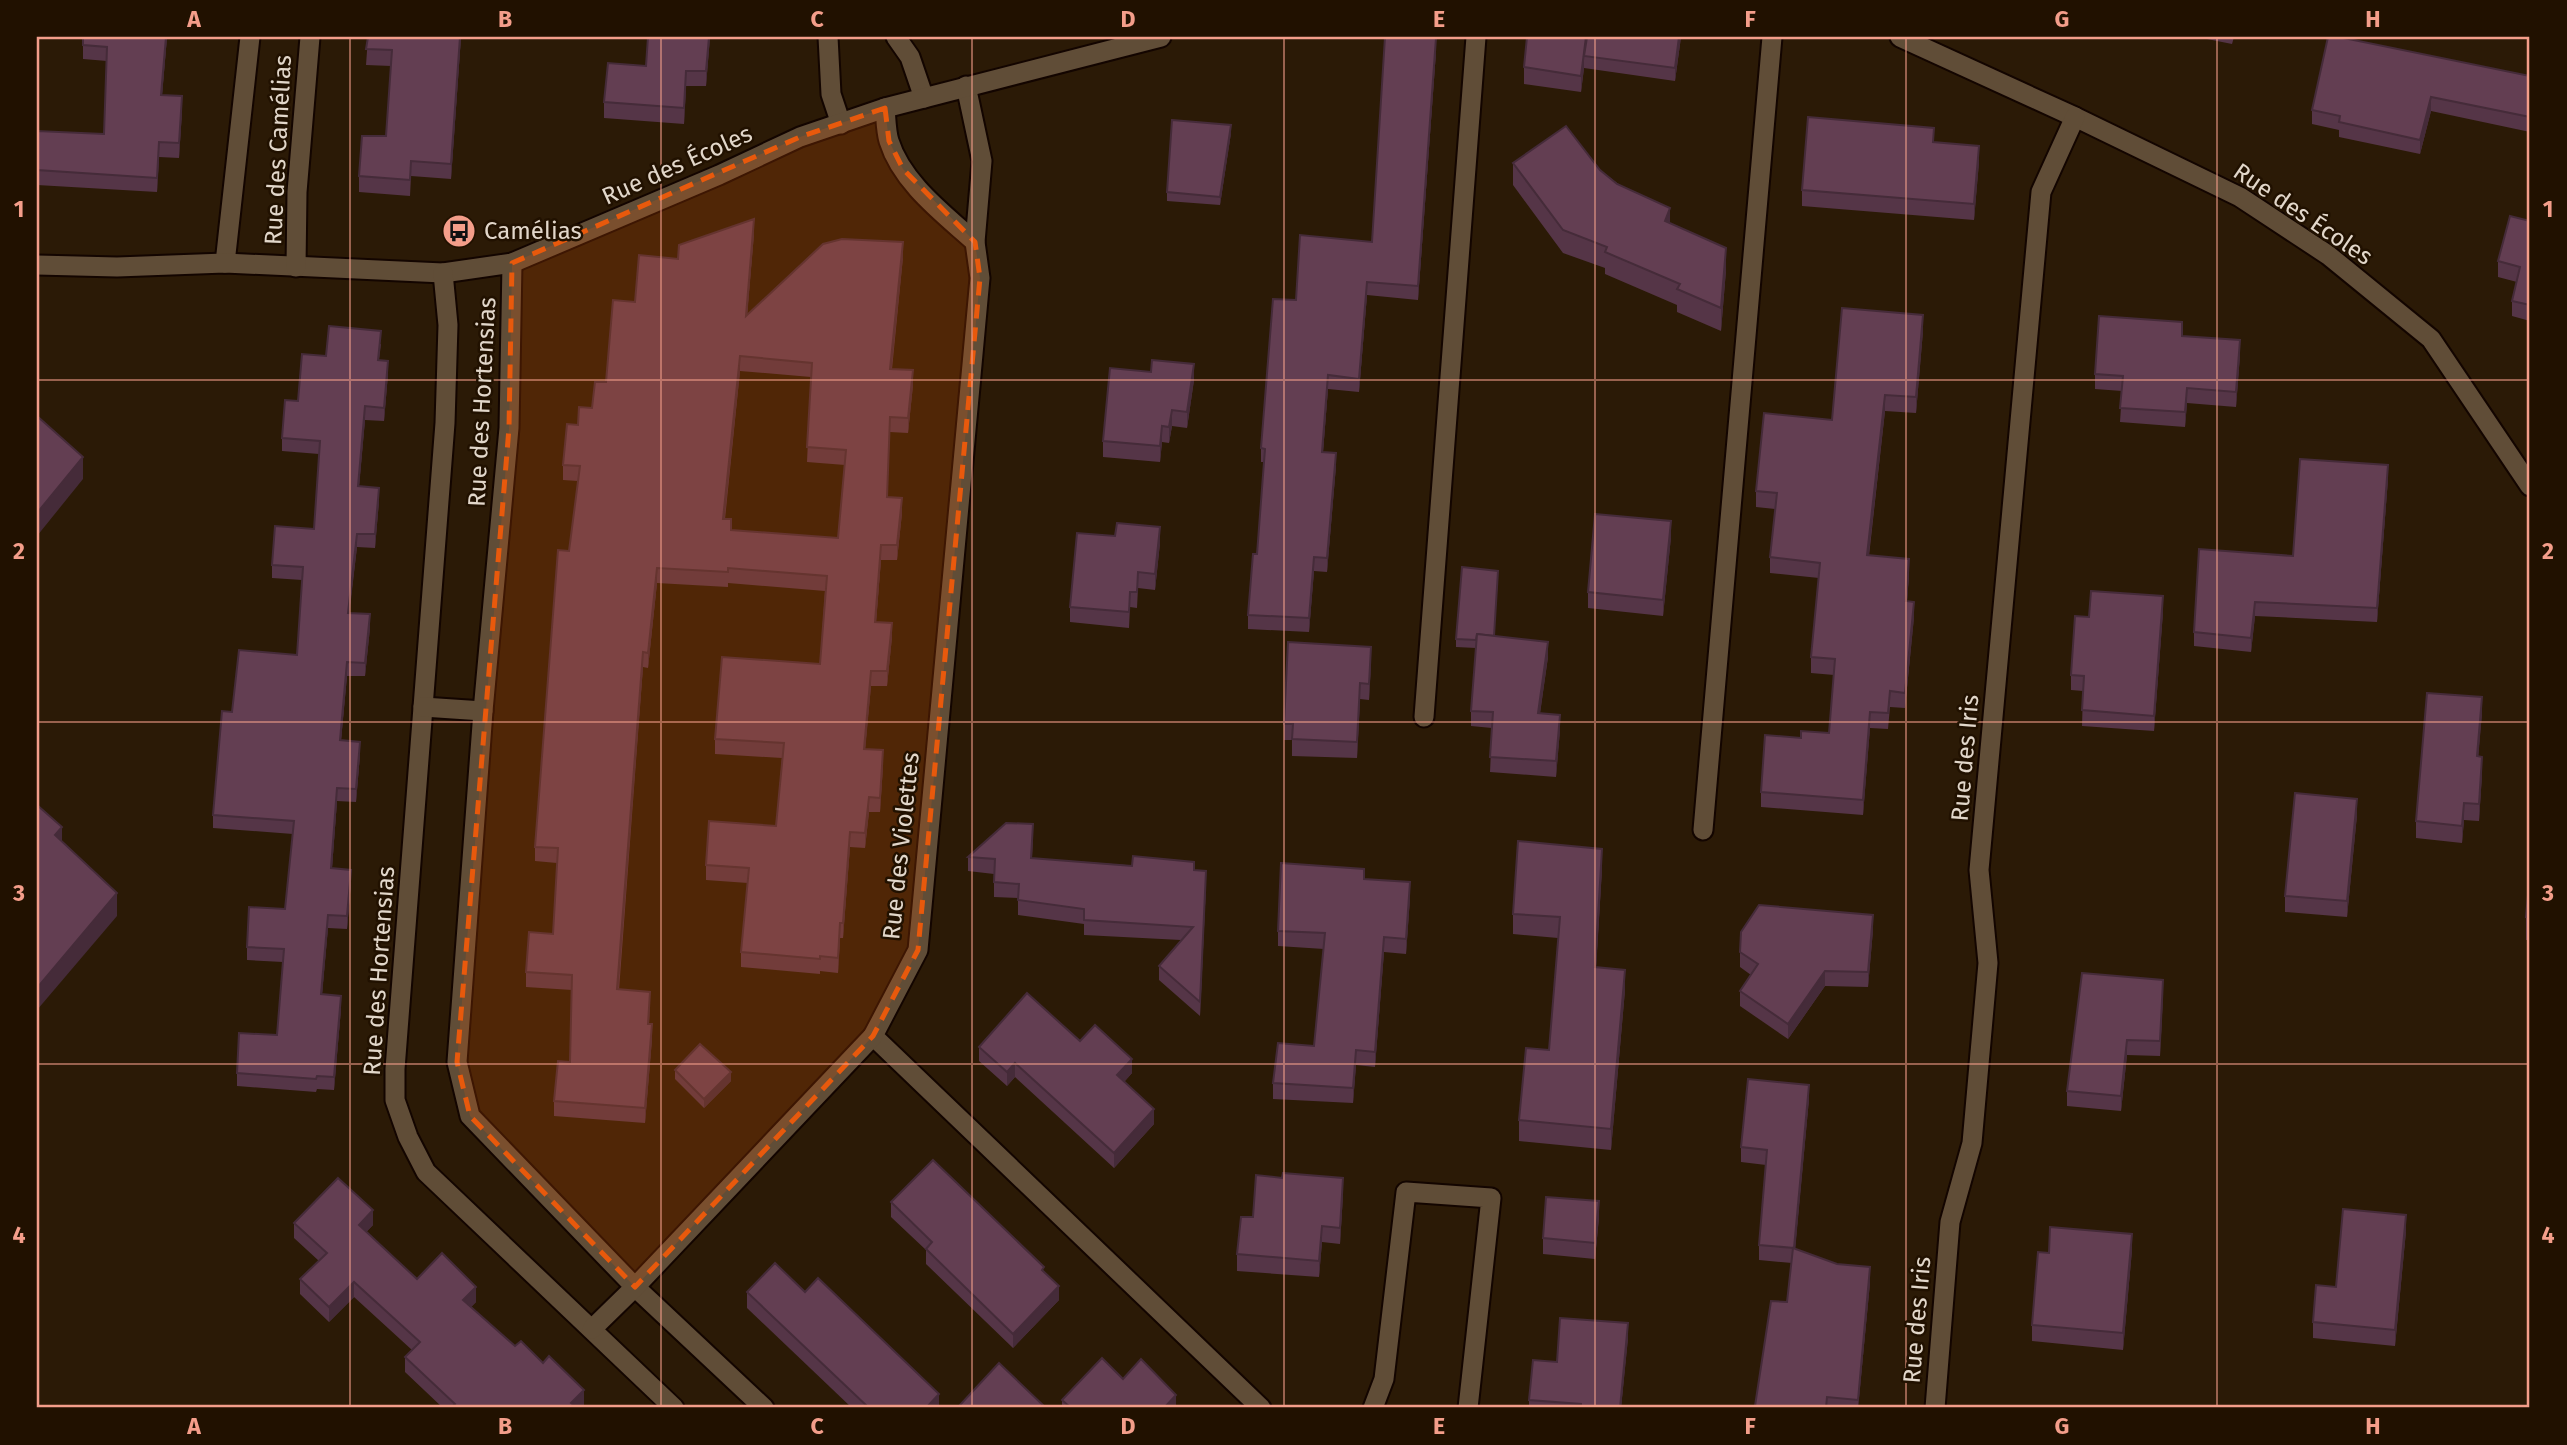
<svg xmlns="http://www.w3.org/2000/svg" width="2567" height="1445" font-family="'Fira Sans',sans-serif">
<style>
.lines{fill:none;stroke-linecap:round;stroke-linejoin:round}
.minor-casing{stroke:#130500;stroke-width:23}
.minor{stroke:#604d37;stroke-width:19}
.wall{fill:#553547;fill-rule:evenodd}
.shaded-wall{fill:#452b39}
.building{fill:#633e52;stroke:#452b39;stroke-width:2;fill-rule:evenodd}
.marked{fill:#e8590c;fill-opacity:0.2;stroke:#e8590c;stroke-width:5;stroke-dasharray:14 9;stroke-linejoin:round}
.grid{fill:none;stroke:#f49e8a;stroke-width:2;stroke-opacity:0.55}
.labels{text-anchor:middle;stroke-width:5;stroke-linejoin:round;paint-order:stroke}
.street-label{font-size:24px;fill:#e2d7ca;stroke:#211100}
.poi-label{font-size:24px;fill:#e2d7ca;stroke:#211100;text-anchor:start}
.neatline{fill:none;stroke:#f49e8a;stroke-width:2.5}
.grid-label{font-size:23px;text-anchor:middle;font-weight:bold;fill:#f49e8a}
</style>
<rect width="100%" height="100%" fill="#2b1a06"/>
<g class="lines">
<defs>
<g id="minor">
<path d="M828 37 831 94 841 124"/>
<path d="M896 37 910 57 924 98"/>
<path d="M1900 37 2075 117 2240 197 2328 255 2431 339 2530 486"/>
<path d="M966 86 982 161 975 242 980 278 918 950 873 1036 1261 1408"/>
<path d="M885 108C886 119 886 131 889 141 902 183 944 214 975 242"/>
<path d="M225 263 250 37"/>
<path d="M512 263 509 428 483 711 457 1062 470 1116 635 1287 764 1408"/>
<path d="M37 265 117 267 225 263 443 273 512 263 719 175 800 137 885 108 1161 37"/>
<path d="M296 267 297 192 310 37"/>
<path d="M443 273 448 325 445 423 395 1069V1100L408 1137 426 1172 674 1408"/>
<path d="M423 707 483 711"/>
<path d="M1424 717 1476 37"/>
<path d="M1703 830 1772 37"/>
<path d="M592 1329 635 1287 873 1036"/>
<path d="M1373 1408 1384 1379 1406 1192 1491 1198 1468 1408"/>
<path d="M1935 1408 1950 1222 1972 1143 1988 963 1979 870 2041 192 2075 117"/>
</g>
</defs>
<use href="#minor" class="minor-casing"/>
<use href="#minor" class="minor"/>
</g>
<g class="wall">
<path d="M167 37 162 95 182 111 179 158 159 157 157 192 37 185V131L104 134 107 61 83 59V45Z"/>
<path d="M368 37H461L451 179 411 176 410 196 359 192V176L386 136 391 66 366 65Z"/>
<path d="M710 37 706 86H686L684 124 604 118V102L646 66Z"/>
<path d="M1681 37 1675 81 1584 68 1581 92 1524 84V67Z"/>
<path d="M2197 37H2234L2232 44Z"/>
<path d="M1436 52 1418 300 1367 295 1359 392 1328 389 1323 452 1336 466 1327 572 1314 571 1309 632 1248 629V615L1257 554 1264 462H1261V448L1296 300 1372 242Z"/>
<path d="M2530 76V132L2431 111 2420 154 2339 137V130L2312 124V110Z"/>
<path d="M1231 133 1220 205 1167 201V192Z"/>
<path d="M1979 162 1974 220 1802 206V190Z"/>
<path d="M1513 163 1600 170 1670 223 1726 270 1721 331 1677 312V305L1605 274V268L1563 253 1513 185Z"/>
<path d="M2530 221V321L2512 316V301L2517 282 2498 277V261Z"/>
<path d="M754 234 747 315 903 257 892 369 913 385 908 433 890 432 887 497 902 513 897 560H881L876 622 892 637 887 686H871L865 749 883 765 880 812H869L865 848 850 847 843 938H840L838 973 820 971V974L741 967V952L748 883 706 880V865L776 826 782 758 715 754V739L820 664 825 591 728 583V587L657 583 648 668 643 667 619 990 650 1006 649 1024 652 1039 645 1123 554 1116V1101L570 1062 572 990 526 987V972L553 934 557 863 535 861V847L569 551 578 481 563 480V465L578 425 592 408 678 259ZM740 371 811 377 807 462 845 465 838 538 731 530 725 519Z"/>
<path d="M1923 331 1916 413 1885 411 1869 556 1909 575 1907 601 1914 617 1905 708 1890 707 1888 729 1870 728 1863 815 1761 807V792L1801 738 1829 733 1834 675 1811 673V657L1819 578 1770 573V557L1775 509 1756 507V491L1832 420Z"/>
<path d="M2182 336 2240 355 2236 407 2187 403 2185 427 2120 422 2122 391 2095 389V374Z"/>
<path d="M381 344 379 360 388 374 384 421 365 420 359 486 379 501 375 548 357 547 349 613 370 628 365 676H347L341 740 360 755 356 802 337 801 332 868 351 883 347 929 328 928 322 994 341 1009 334 1090 317 1089 316 1092 237 1086V1073L277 1035 283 962 247 960V947L285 909 293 834 213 828V815L232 712 297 655 302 580 272 578V565L314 529 319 454 282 451V438L298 401 326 356Z"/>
<path d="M1194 380 1187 428 1172 426 1169 443 1162 442 1160 462 1103 457V441Z"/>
<path d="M2388 479 2377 622 2255 616 2251 652 2194 646V632L2293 556Z"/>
<path d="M1671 537 1663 616 1588 608V592Z"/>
<path d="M1160 543 1155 590 1138 588 1137 608 1130 607 1129 628 1070 622V607Z"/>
<path d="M1498 579 1494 636 1548 657 1540 713 1560 730 1556 777 1490 772 1492 728 1471 726V711L1476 648 1456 647V639Z"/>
<path d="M2163 612 2154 731 2082 726 2083 691 2071 690V675L2089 617Z"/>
<path d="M1371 663 1369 700 1360 699 1357 758 1292 756V740H1284V724Z"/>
<path d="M2482 713 2478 757 2482 774 2479 821 2464 820 2462 843 2416 838V821Z"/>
<path d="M2357 815 2347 917 2285 912V896Z"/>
<path d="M1033 838 1032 858 1194 870 1206 885 1200 1016 1159 980V966L1181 940 1084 935V924L1018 915V898L994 897V874L968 871V857Z"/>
<path d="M1602 869 1596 967 1625 990 1611 1150 1519 1141V1120L1549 1050 1558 938 1513 934V914Z"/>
<path d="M2530 873V940H2526V917Z"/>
<path d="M1364 879 1410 898 1406 954 1384 952 1375 1067 1356 1065 1353 1103 1273 1099V1083L1314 1046 1324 949 1278 946V931Z"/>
<path d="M1873 930 1868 987 1825 986 1788 1039 1740 1006V991L1751 975 1740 967V952Z"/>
<path d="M2163 995 2160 1056 2127 1055 2121 1111 2067 1106V1091Z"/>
<path d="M1080 1041 1132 1073 1124 1082 1154 1124 1114 1168 1015 1077 1007 1086 979 1061V1047Z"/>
<path d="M675 1070 731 1081 704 1108 675 1079Z"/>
<path d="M1809 1099 1795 1249 1870 1283 1858 1408H1755L1771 1301 1787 1302 1792 1263 1759 1260V1245L1766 1165 1741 1162V1147Z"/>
<path d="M1343 1194 1340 1244 1322 1242 1319 1277 1237 1271V1254L1253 1217Z"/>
<path d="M891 1202 1044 1271 1059 1300 1013 1348 926 1264V1250L891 1217Z"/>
<path d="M1599 1217 1595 1259 1543 1254V1238Z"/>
<path d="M294 1223 373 1225 366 1232 417 1279 476 1302 471 1307 515 1346 584 1405 581 1408H443L405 1372V1357L412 1350 354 1297 329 1322 300 1294V1279L319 1261 294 1238Z"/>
<path d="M2406 1231 2395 1346 2313 1338V1322L2336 1287Z"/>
<path d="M2132 1250 2123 1350 2032 1341V1325L2049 1253Z"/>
<path d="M747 1292H805L939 1408H852L747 1308Z"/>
<path d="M1628 1338 1621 1408H1529V1400L1557 1362Z"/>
<path d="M1123 1379 1176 1408H1062V1400Z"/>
</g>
<g class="shaded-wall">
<path d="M166 37H167L161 109V95Z"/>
<path d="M460 37H461L451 179V164Z"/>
<path d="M709 37H710L706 86V71Z"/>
<path d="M1679 37H1681L1675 81V68Z"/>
<path d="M1436 38V52L1418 300V286Z"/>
<path d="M1584 56V68L1581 92V76Z"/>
<path d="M686 71V86L684 124V108Z"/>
<path d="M182 96V111L179 158V143Z"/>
<path d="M2431 97V111L2420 154V140Z"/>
<path d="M1231 125V133L1220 205V197Z"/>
<path d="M159 142V157L157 192V178Z"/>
<path d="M1979 146V162L1974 220V204Z"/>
<path d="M1670 208V230L1665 221Z"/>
<path d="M754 219V234L746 331V316Z"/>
<path d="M903 242V257L890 383V369Z"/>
<path d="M1726 248V270L1721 331V308Z"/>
<path d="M1367 282V295L1359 392V379Z"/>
<path d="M1923 315V331L1916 413V397Z"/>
<path d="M2240 340V355L2236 407V392Z"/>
<path d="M740 356V371L723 533V519Z"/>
<path d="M388 361V374L384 421V408Z"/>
<path d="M1194 364V380L1187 428V412Z"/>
<path d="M913 370V385L908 433V418Z"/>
<path d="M1328 375V389L1322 465V452Z"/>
<path d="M2187 388V403L2185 427V412Z"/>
<path d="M1885 395V411L1867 571V555Z"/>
<path d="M365 406V420L358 500V486Z"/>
<path d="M1172 410V426L1169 443V427Z"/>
<path d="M1162 426V442L1160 462V446Z"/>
<path d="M1336 453V466L1327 572V558Z"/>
<path d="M83 457V479L37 536V513Z"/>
<path d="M2388 465V479L2377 622V608Z"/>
<path d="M379 488V501L375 548V534Z"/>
<path d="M902 498V513L897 560V545Z"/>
<path d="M1671 521V537L1663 616V600Z"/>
<path d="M1160 527V543L1155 590V574Z"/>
<path d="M357 534V547L348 626V613Z"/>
<path d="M881 545V560L875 637V622Z"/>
<path d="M1314 557V571L1309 632V618Z"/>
<path d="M1909 559V575L1906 617V601Z"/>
<path d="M657 568V583L648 668V653Z"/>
<path d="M2163 596V612L2154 731V716Z"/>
<path d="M1914 602V617L1905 708V693Z"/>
<path d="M2255 602V616L2251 652V638Z"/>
<path d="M370 614V628L365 676V663Z"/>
<path d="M892 623V637L887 686V671Z"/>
<path d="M1548 642V657L1538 728V713Z"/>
<path d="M1371 647V663L1369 700V684Z"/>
<path d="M643 652V667L617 1004V989Z"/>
<path d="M347 662V676L340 753V740Z"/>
<path d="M871 671V686L864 764V749Z"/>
<path d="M1360 683V699L1357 758V742Z"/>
<path d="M2482 697V713L2477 773V756Z"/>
<path d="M1870 712V728L1863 815V800Z"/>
<path d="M1560 715V730L1556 777V761Z"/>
<path d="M360 742V755L356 802V789Z"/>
<path d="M883 750V765L880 812V798Z"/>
<path d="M2482 757V774L2479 821V804Z"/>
<path d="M337 788V801L331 881V868Z"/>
<path d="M869 797V812L865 848V833Z"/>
<path d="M2357 799V815L2347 917V901Z"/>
<path d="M2464 803V820L2462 843V826Z"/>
<path d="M62 827V850L55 835Z"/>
<path d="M850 832V847L843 938V923Z"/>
<path d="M1602 849V869L1595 988V967Z"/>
<path d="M351 870V883L347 929V916Z"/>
<path d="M1206 871V885L1200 1016V1002Z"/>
<path d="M1410 882V898L1406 954V939Z"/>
<path d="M117 893V916L37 1010V988Z"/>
<path d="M328 915V928L321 1008V994Z"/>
<path d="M1873 915V930L1868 987V972Z"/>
<path d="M840 923V938L838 973V958Z"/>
<path d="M1384 937V952L1375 1067V1052Z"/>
<path d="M1625 970V990L1611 1150V1129Z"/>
<path d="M1825 971V986L1788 1039V1024Z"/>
<path d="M2163 980V995L2160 1056V1041Z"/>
<path d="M341 996V1009L334 1090V1077Z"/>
<path d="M652 1024V1039L645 1123V1108Z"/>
<path d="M2127 1040V1055L2121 1111V1096Z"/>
<path d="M1356 1050V1065L1353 1103V1088Z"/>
<path d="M1132 1059V1073L1117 1090V1075Z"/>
<path d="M1015 1063V1077L1007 1086V1072Z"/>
<path d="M731 1072V1081L704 1108V1099Z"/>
<path d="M1809 1085V1099L1794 1263V1248Z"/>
<path d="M1154 1109V1124L1114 1168V1153Z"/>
<path d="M1343 1178V1194L1340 1244V1228Z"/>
<path d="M1599 1201V1217L1595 1259V1243Z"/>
<path d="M373 1210V1225L359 1240V1225Z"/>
<path d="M2406 1215V1231L2395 1346V1330Z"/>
<path d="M1322 1226V1242L1319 1277V1261Z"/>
<path d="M2132 1234V1250L2123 1350V1333Z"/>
<path d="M1870 1267V1283L1858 1408V1400Z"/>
<path d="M354 1282V1297L329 1322V1307Z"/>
<path d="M1059 1286V1300L1013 1348V1334Z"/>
<path d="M476 1287V1302L463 1315V1300Z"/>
<path d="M1628 1323V1338L1621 1408H1620Z"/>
<path d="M584 1390V1405L581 1408H571V1403Z"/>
<path d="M939 1394V1408H926Z"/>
<path d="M1176 1395V1408H1163Z"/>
</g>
<g class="building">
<path d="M83 37H166L161 95 182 96 179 143 159 142 157 178 37 170V131L104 134 107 47 83 45Z"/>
<path d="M368 37H460L451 164 411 161 410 180 359 176 362 136H386L392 50 366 49Z"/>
<path d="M648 37H709L706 71H686L684 108 604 102 608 63 646 66Z"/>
<path d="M1385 37 1436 38 1418 286 1367 282 1359 379 1328 375 1322 452 1336 453 1327 558 1314 557 1309 618 1248 615 1253 554H1257L1265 449 1261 448 1273 299 1296 300 1300 235 1372 242Z"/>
<path d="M1527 37H1586L1581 76 1524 67Z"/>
<path d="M1587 37H1679L1675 68 1584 56Z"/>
<path d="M2328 37H2339L2530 76V117L2431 97 2420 140 2339 122 2340 116 2312 110Z"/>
<path d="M1808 117 1934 128 1933 142 1979 146 1974 204 1802 190Z"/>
<path d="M1172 120 1231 125 1220 197 1167 192Z"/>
<path d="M1566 126 1600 170 1617 184 1670 208 1665 221 1726 248 1721 308 1677 289 1680 284 1605 252 1607 247 1563 230 1513 163Z"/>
<path d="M2510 216 2530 221V305L2512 301 2520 267 2498 261Z"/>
<path d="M754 219 746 316 823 244 842 239 903 242 890 369 913 370 908 418 890 417 887 497 902 498 897 545H881L875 622 892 623 887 671H871L864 749 883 750 880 798 869 797 865 833 850 832 843 923H840L838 958 820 956V959L741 952 749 868 706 865 709 821 776 826 784 743 715 739 722 657 820 664 827 576 728 568V572L657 568 648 653 643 652 617 989 650 992 648 1024H652L645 1108 554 1101 558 1061 570 1062 572 975 526 972 529 932 553 934 558 848 535 847 558 550 569 551 580 466 563 465 567 424 578 425 579 407 592 408 595 382H606L613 300 635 302 639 255 678 259 679 245ZM740 356 812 363 807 447 846 450 838 538 731 530V519H723Z"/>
<path d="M1842 308 1923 315 1916 397 1885 395 1867 555 1909 559 1906 601 1914 602 1905 693 1890 691 1888 713 1870 712 1863 800 1761 792 1765 735 1801 738V731L1829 733 1835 659 1811 657 1820 563 1770 557 1777 493 1756 491 1764 413 1832 420Z"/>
<path d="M2099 316 2182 322V336L2240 340 2236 392 2187 388 2185 412 2120 408 2123 376 2095 374Z"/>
<path d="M329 326 381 331 378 360 388 361 384 408 365 406 358 486 379 488 375 534H357L348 613 370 614 365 663 347 662 340 740 360 742 356 789 337 788 331 868 351 870 347 916 328 915 321 994 341 996 334 1077 317 1076 316 1079 237 1073 239 1033 277 1035 284 949 247 947 249 907 285 909 294 821 213 815 222 711 232 712 239 650 297 655 303 567 272 565 275 526 314 529 320 441 282 438 285 400 298 401 302 354 326 356Z"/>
<path d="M1152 360 1194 364 1187 412 1172 410 1169 427 1162 426 1160 446 1103 441 1110 368 1151 372Z"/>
<path d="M37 416 83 457 37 513Z"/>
<path d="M2300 459 2388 465 2377 608 2255 602 2251 638 2194 632 2199 549 2293 556Z"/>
<path d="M1595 514 1671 521 1663 600 1588 592Z"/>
<path d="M1117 523 1160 527 1155 574 1138 572 1137 592H1130L1129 612 1070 607 1077 533 1115 536Z"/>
<path d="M1462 567 1498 571 1494 636 1477 634 1476 640 1456 639Z"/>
<path d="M2091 591 2163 596 2154 716 2082 710 2084 676 2071 675 2075 616 2089 617Z"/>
<path d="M1477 634 1548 642 1538 713 1560 715 1556 761 1490 757 1493 712 1471 711Z"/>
<path d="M1288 642 1371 647 1369 684 1360 683 1357 742 1292 739 1293 724H1284Z"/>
<path d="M2427 693 2482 697 2477 756 2482 757 2479 804 2464 803 2462 826 2416 821Z"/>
<path d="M2295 793 2357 799 2347 901 2285 896Z"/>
<path d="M37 805 62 827 55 835 117 893 37 988Z"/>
<path d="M1006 823 1033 824 1031 858 1132 866 1133 856 1194 862V870L1206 871 1200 1002 1159 966 1193 927 1084 920V909L1018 900 1019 884 994 882 995 859 968 857Z"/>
<path d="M1518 841 1602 849 1595 967 1625 970 1611 1129 1519 1120 1526 1048 1549 1050 1560 917 1513 914Z"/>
<path d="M1281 863 1364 869V879L1410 882 1406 939 1384 937 1375 1052 1356 1050 1353 1088 1273 1083 1278 1043 1314 1046 1325 933 1278 931Z"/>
<path d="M2530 873V917H2526Z"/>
<path d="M1759 905 1873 915 1868 972 1825 971 1788 1024 1740 991 1758 964 1740 952 1741 932Z"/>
<path d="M2082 973 2163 980 2160 1041 2127 1040 2121 1096 2067 1091Z"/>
<path d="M1027 993 1080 1041 1095 1025 1132 1059 1117 1075 1154 1109 1114 1153 1015 1063 1007 1072 979 1047Z"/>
<path d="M700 1044 731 1072 704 1099 675 1070Z"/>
<path d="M1748 1079 1809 1085 1794 1248 1759 1245 1767 1150 1741 1147Z"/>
<path d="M933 1160 1044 1267 1042 1270 1059 1286 1013 1334 926 1249 932 1242 891 1202Z"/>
<path d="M1283 1173 1343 1178 1340 1228 1322 1226 1319 1261 1237 1254 1241 1217H1253L1256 1175 1282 1178Z"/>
<path d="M338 1178 373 1210 359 1225 417 1279 442 1253 476 1287 463 1300 515 1346 521 1341 543 1363 549 1356 584 1390 571 1403 577 1408H451L455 1404 405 1357 420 1342 354 1282 329 1307 300 1279 327 1253 294 1223Z"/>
<path d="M1546 1197 1599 1201 1595 1243 1543 1238Z"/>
<path d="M2343 1209 2406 1215 2395 1330 2313 1322 2316 1285 2336 1287Z"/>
<path d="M2050 1227 2132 1234 2123 1333 2032 1325 2038 1252 2049 1253Z"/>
<path d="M1793 1248 1837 1264 1870 1267 1858 1400 1827 1397 1826 1408H1768L1755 1406 1771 1301 1787 1302Z"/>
<path d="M775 1263 805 1292 818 1278 939 1394 926 1408H869L747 1292Z"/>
<path d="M1560 1318 1628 1323 1620 1408H1581V1404L1529 1400 1533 1360 1557 1362Z"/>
<path d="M1102 1358 1123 1379 1141 1359 1176 1395 1164 1408H1071L1062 1400Z"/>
<path d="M999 1363 1046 1408H962L959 1406Z"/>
</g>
<path class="marked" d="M885 108 889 141 903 169 975 242 980 278 918 950 873 1036 635 1287 470 1116 457 1062 509 428 512 263 800 137Z"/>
<path class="grid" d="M350 37V1408M661 37V1408M972 37V1408M1284 37V1408M1595 37V1408M1906 37V1408M2217 37V1408M37 380H2530M37 722H2530M37 1064H2530"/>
<defs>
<symbol id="bus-disc" viewBox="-11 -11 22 22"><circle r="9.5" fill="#f49e8a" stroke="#211100"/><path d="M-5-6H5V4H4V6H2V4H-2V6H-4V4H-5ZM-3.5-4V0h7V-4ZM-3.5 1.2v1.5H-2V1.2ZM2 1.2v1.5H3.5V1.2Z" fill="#111"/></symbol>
</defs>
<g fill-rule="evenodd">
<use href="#bus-disc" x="440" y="212" width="38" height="38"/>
</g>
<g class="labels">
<g class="street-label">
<text transform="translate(278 150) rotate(-87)" y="8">Rue des Camélias</text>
<text transform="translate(677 165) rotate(-24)" y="8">Rue des Écoles</text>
<text transform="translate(2303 214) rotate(34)" y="8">Rue des Écoles</text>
<text transform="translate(482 402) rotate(-87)" y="8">Rue des Hortensias</text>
<text transform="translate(1965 758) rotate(-85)" y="8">Rue des Iris</text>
<text transform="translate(901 846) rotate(-84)" y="8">Rue des Violettes</text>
<text transform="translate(379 971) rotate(-86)" y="8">Rue des Hortensias</text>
<text transform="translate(1917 1320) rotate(-85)" y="8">Rue des Iris</text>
</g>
<g class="poi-label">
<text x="484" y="239">Camélias</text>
</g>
</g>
<rect width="2567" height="1445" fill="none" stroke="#211100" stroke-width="77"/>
<rect x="38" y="38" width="2490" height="1368" class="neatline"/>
<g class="grid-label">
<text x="194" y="27">A</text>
<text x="505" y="27">B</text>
<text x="817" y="27">C</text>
<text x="1128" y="27">D</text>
<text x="1439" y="27">E</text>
<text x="1750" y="27">F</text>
<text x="2062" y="27">G</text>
<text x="2373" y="27">H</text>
<text x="19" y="217">1</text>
<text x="2548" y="217">1</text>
<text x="19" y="559">2</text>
<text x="2548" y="559">2</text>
<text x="19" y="901">3</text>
<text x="2548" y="901">3</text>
<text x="19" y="1243">4</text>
<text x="2548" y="1243">4</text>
<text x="194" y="1434">A</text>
<text x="505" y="1434">B</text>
<text x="817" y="1434">C</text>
<text x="1128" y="1434">D</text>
<text x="1439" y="1434">E</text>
<text x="1750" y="1434">F</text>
<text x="2062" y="1434">G</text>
<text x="2373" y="1434">H</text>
</g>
</svg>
